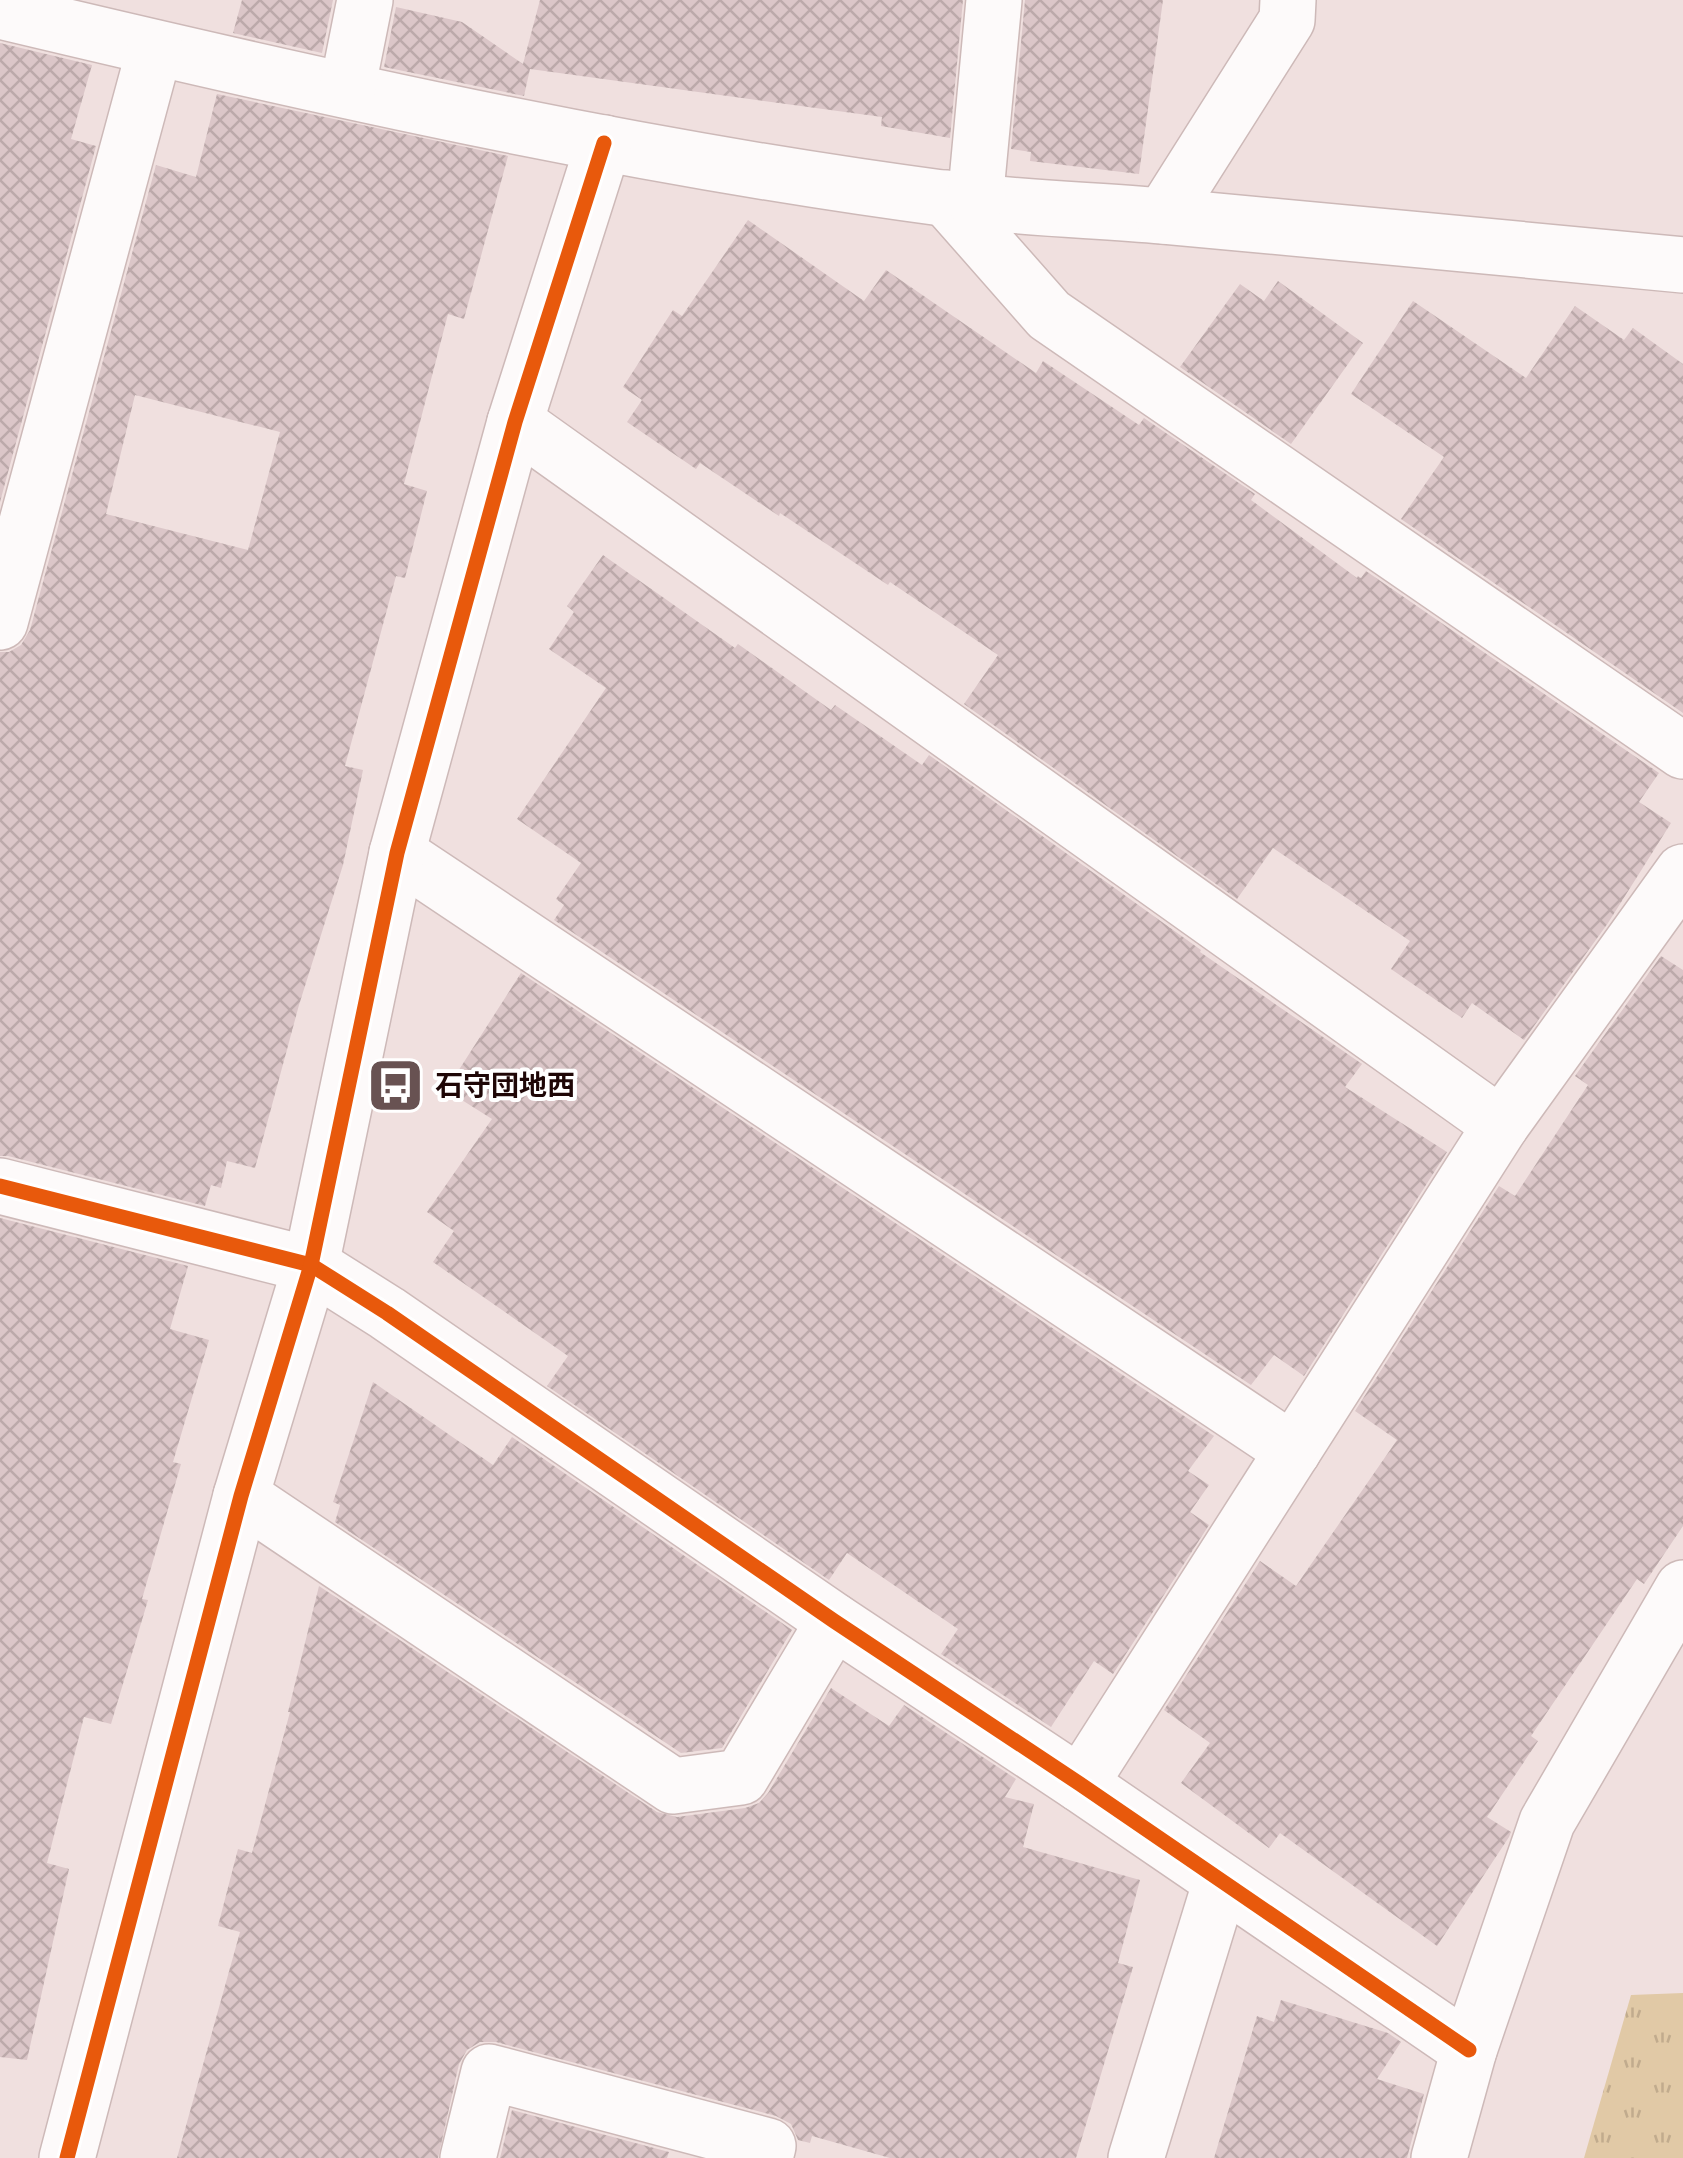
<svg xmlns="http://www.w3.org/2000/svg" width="1683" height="2158" font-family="'PT Serif','Noto Sans JP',serif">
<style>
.park{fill:url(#park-tufts)}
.building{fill:url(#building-cross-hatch);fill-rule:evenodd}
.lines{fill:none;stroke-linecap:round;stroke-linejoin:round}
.street-casing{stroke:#cdb9b8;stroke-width:58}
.secondary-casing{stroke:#cdb9b8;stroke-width:58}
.street{stroke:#fdfafa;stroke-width:55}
.secondary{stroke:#fdfafa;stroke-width:55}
.cycleway-casing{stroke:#fff;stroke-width:21}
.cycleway{stroke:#e8590c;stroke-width:15}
.labels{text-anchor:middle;stroke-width:8;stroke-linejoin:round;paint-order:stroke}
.poi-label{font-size:28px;font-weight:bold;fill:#1e0606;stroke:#fff;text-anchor:start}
</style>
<defs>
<pattern id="park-tufts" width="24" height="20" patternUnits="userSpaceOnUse" patternTransform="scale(2.5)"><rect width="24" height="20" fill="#e1c9a6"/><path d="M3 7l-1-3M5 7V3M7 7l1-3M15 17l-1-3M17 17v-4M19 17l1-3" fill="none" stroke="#c1ab8d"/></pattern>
<pattern id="building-cross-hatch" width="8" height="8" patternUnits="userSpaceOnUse" patternTransform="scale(2.5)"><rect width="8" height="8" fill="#dbc6c8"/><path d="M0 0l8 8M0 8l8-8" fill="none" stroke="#bca9aa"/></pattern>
</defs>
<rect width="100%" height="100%" fill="#f0e0df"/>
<path class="park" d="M1683 1993V2158H1584L1631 1995Z"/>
<g class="building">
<path d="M242 0H333L322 53 233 33Z"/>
<path d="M540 0H963L950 138 881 126 882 117 530 69 524 96 384 67 396 7 462 22 523 64Z"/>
<path d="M1025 0H1163L1139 174 1030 161 1031 152 1011 149Z"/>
<path d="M0 43 92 65 71 139 96 146 0 502Z"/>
<path d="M217 94 508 156 464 319 448 314 404 484 427 491 405 578 396 576 345 766 363 770 343 865 299 1005 255 1168 227 1161 221 1188 211 1185 205 1206 8 1156H0V652H9L21 645 30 630 156 165 196 177ZM135 395 280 432 248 550 106 514Z"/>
<path d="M748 220 864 301 886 270 1036 373 1043 361 1139 425 1144 418 1255 494 1251 500 1357 578 1358 576 1361 578 1366 571 1659 773 1639 802 1671 823 1608 923 1524 1040 1472 1003 1462 1018 1391 969 1410 941 1273 848 1237 899 964 704 998 655 890 582 888 585 780 513 779 516 700 463 696 469 627 422 642 400 623 387 673 310 682 316Z"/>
<path d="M1278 281 1363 343 1291 444 1180 367 1240 284 1264 301Z"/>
<path d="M1413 301 1526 378 1575 306 1624 340 1633 328 1683 364V713L1401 519 1444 457 1351 394Z"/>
<path d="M603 555 735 648 738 644 831 710 835 705 922 765 929 755 1201 950 1200 952 1362 1064 1345 1087 1447 1152 1304 1376 1274 1355 1251 1385 554 920 564 905 556 899 581 863 517 819 606 688 549 649 574 612 567 606Z"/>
<path d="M1661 956 1683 970V1526L1644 1584 1637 1579 1531 1736 1538 1741 1487 1817 1511 1832 1509 1837 1437 1946 1280 1833 1269 1848 1181 1783 1210 1743 1164 1710 1260 1561 1296 1586 1397 1440 1355 1411 1499 1186 1515 1196 1588 1085 1575 1076Z"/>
<path d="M521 973 1214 1436 1188 1471 1209 1485 1190 1512 1209 1525 1113 1674 1094 1661 1051 1727 941 1654 958 1629 847 1553 829 1580 547 1386 568 1356 433 1262 454 1231 427 1212 492 1119 446 1090Z"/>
<path d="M0 1218 188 1266 170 1329 209 1340 173 1462 181 1464 142 1599 148 1600 111 1724 84 1717 47 1863 69 1869 27 2060 0 2057Z"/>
<path d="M373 1382 493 1465 512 1437 792 1630 722 1748 681 1753 335 1522 340 1505 333 1502Z"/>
<path d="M319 1586 657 1812 677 1817 745 1808 759 1803 768 1793 831 1688 889 1726 904 1705 1016 1779 1005 1797 1034 1804 1023 1847 1140 1880 1118 1963 1133 1967 1076 2158H890L812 2136 810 2143 798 2140 791 2124 776 2116 496 2042H480L467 2050 459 2064 438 2158H177L240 1932 218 1926 238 1849 252 1853 290 1712H288Z"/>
<path d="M1281 2000 1388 2033 1401 2042 1377 2079 1424 2094 1407 2158H1214L1257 2016 1274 2022Z"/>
<path d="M512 2110 669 2152 667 2158H500Z"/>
</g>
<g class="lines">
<defs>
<g id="street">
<path d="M0 11C314 86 629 157 949 199 1020 208 1092 210 1163 216 1336 231 1510 249 1683 265"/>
<path d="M347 90 365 0"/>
<path d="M946 198 1049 315 1683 751"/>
<path d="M975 202 994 0"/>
<path d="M1163 216 1287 20 1288 0"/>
<path d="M515 422 1501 1125"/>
<path d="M0 622 155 48"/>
<path d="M397 853 1293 1451"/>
<path d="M0 1186 311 1265 387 1313 834 1621 1080 1784 1469 2050"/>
<path d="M241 1496 673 1786 741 1777 834 1621"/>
<path d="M1080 1784 1501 1125 1683 872"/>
<path d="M468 2158 489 2072 768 2146 765 2158"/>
<path d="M1136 2158 1221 1881"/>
<path d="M1439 2158 1469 2050 1547 1822 1683 1588"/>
</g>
<path id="secondary" d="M67 2158 241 1496 311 1265 397 853 515 422 604 143"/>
</defs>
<use href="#street" class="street-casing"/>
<use href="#secondary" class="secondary-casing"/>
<use href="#street" class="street"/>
<use href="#secondary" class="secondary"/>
<defs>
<g id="cycleway">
<path d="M0 1186 311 1265 387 1313 834 1621 1080 1784 1469 2050"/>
<path d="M67 2158 241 1496 311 1265 397 853 515 422 604 143"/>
</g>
</defs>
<use href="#cycleway" class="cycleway-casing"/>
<use href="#cycleway" class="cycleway"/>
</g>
<defs>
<symbol id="bus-square" viewBox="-11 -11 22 22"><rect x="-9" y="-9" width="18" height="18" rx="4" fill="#685252" stroke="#fff"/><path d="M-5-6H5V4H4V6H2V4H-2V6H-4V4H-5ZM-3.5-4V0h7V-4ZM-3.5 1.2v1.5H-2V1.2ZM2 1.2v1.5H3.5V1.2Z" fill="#fff"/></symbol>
</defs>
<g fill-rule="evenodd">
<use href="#bus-square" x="364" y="1054" width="63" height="63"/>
</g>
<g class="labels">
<g class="poi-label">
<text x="435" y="1095">石守団地西</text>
</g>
</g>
</svg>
